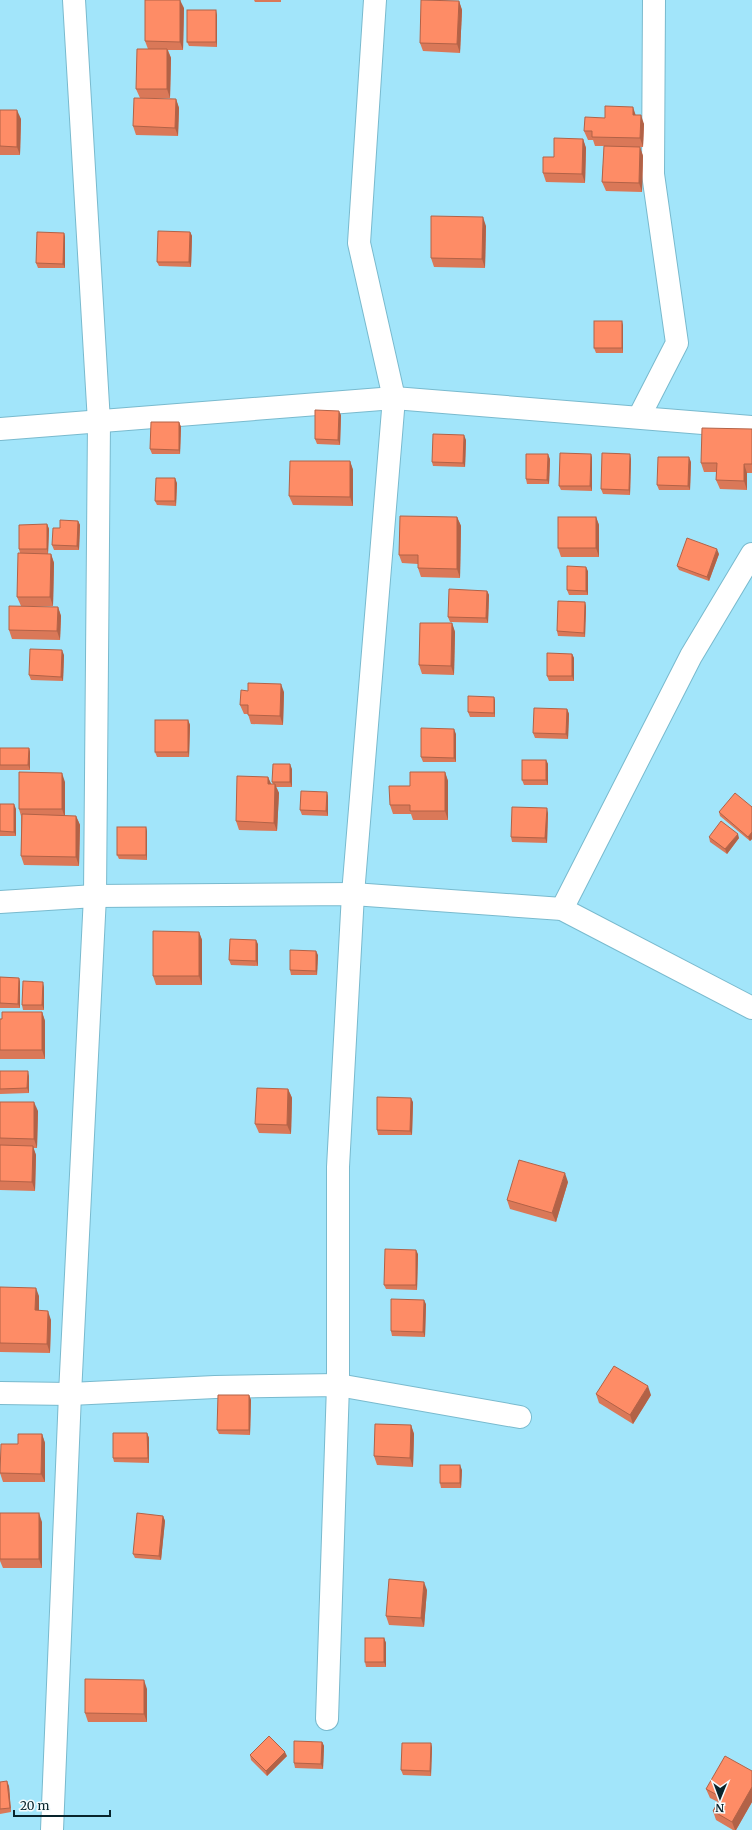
<svg xmlns="http://www.w3.org/2000/svg" width="752" height="1830" font-family="Merriweather,serif">
<style>
.lines{fill:none;stroke-linecap:round;stroke-linejoin:round}
.minor-casing{stroke:#79bace;stroke-width:24}
.minor{stroke:#fff;stroke-width:22}
.wall{fill:#da7858}
.shaded-wall{fill:#b26247}
.building{fill:#fe8c66;stroke:#b26247}
</style>
<rect width="100%" height="100%" fill="#a2e5fa"/>
<g class="lines">
<defs>
<g id="minor">
<path d="M639 417 677 343 653 174 654 0"/>
<path d="M0 429 394 398 752 427"/>
<path d="M0 902 95 896 353 894 562 909 752 1008"/>
<path d="M562 909 691 656 752 554"/>
<path d="M0 1393 70 1394 215 1387 338 1385 520 1417"/>
<path d="M327 1719 338 1385V1167L353 894 394 398 359 243 375 0"/>
<path d="M52 1830 70 1394 95 896 99 422 74 0"/>
</g>
</defs>
<use href="#minor" class="minor-casing"/>
<use href="#minor" class="minor"/>
</g>
<g class="wall">
<path d="M254 0H281V2H255Z"/>
<path d="M459 1 462 10 460 53 423 51 420 43Z"/>
<path d="M184 8 183 50H168L171 58 170 98H140L136 89 148 49 145 41Z"/>
<path d="M217 15V47L189 46 187 42Z"/>
<path d="M176 99 179 108 178 136 136 135 133 126Z"/>
<path d="M0 110 21 119 20 155H0Z"/>
<path d="M636 115 644 124 643 147H640L643 156 642 192 606 191 602 182 604 146H595L593 140H588L584 131 605 118Z"/>
<path d="M583 139 586 148 585 183 546 182 543 173 554 157Z"/>
<path d="M486 226 485 268 434 267 431 258Z"/>
<path d="M190 232 192 236 191 267 159 266 157 262Z"/>
<path d="M64 233 65 237V268H38L36 263Z"/>
<path d="M623 325V353H596L594 348Z"/>
<path d="M341 415 340 445 317 444 315 439Z"/>
<path d="M179 422 181 427 180 454H152L150 449Z"/>
<path d="M752 429V473H747V490L720 489 716 480V472H704L701 463Z"/>
<path d="M466 440 465 467 433 466 432 462Z"/>
<path d="M591 454 592 458V491L561 490 559 486Z"/>
<path d="M550 459 549 484H527L526 479Z"/>
<path d="M631 459 630 495 603 494 601 489Z"/>
<path d="M350 461 353 470V506L293 505 289 496Z"/>
<path d="M691 462 690 490H659L657 485Z"/>
<path d="M177 483 176 506 157 505 155 501Z"/>
<path d="M457 517 461 526 460 578 421 577 418 568V564L402 563 399 555Z"/>
<path d="M596 517 599 525V557H561L558 548Z"/>
<path d="M78 521 80 525 79 550H54L52 545 60 528Z"/>
<path d="M47 524 49 529 48 554H51L54 563 53 606H21L17 597 20 553 19 549Z"/>
<path d="M719 554 709 581 679 570 677 566Z"/>
<path d="M588 571V595H569L567 590Z"/>
<path d="M487 591 489 595 488 623 450 622 448 617Z"/>
<path d="M585 602 586 607 585 637 558 636 557 631Z"/>
<path d="M58 607 61 616 60 640 12 639 9 630Z"/>
<path d="M452 623 455 632 454 675 422 674 419 665Z"/>
<path d="M572 654 574 658V681H549L547 676Z"/>
<path d="M64 655 63 681 31 680 29 675Z"/>
<path d="M248 691 284 692 283 725 251 724 248 714H244L240 705Z"/>
<path d="M494 697 495 701V717H470L468 712Z"/>
<path d="M567 709 569 714 568 739 535 738 533 733Z"/>
<path d="M188 720 190 725 189 757H157L155 752Z"/>
<path d="M456 734V762H423L421 757Z"/>
<path d="M0 748H29L30 752V770H0Z"/>
<path d="M546 760 548 764V785H524L522 780Z"/>
<path d="M292 769V787H276L279 793 277 831 239 830 236 821 268 777 271 784H273L272 782Z"/>
<path d="M445 772 448 781V820H413L411 814H393L390 805 410 786Z"/>
<path d="M65 782V816H76L80 825 79 866 24 865 21 856V816L19 809Z"/>
<path d="M327 792 328 797V816L302 815 300 810Z"/>
<path d="M0 804 16 809V836H0Z"/>
<path d="M752 807V839L750 841 720 816 719 812Z"/>
<path d="M548 813 547 843 512 842 511 837Z"/>
<path d="M146 827 147 832V860L119 859 117 855Z"/>
<path d="M709 837 739 838 727 854 710 842Z"/>
<path d="M199 932 202 940V985H156L153 976Z"/>
<path d="M258 944V966L231 965 229 960Z"/>
<path d="M318 955 317 975H291L290 970Z"/>
<path d="M0 977 19 978 20 982V1008H0Z"/>
<path d="M44 987V1010H23L22 1005Z"/>
<path d="M42 1012 45 1021V1059H0V1019Z"/>
<path d="M0 1071 29 1076V1093L0 1094Z"/>
<path d="M288 1089 292 1098 291 1134 259 1133 255 1124Z"/>
<path d="M0 1102 38 1111 37 1148H33L36 1155 35 1191 0 1190Z"/>
<path d="M413 1102 412 1135H378L377 1130Z"/>
<path d="M568 1182 556 1222 510 1209 507 1200Z"/>
<path d="M418 1254 417 1290 386 1289 384 1285Z"/>
<path d="M0 1287 39 1296V1311L51 1320 50 1353 0 1352Z"/>
<path d="M426 1304 425 1337 392 1336 391 1331Z"/>
<path d="M596 1394 651 1395 633 1424 599 1403Z"/>
<path d="M249 1395 251 1400 250 1435 219 1434 217 1430Z"/>
<path d="M411 1425 414 1434 413 1467 377 1465 374 1456Z"/>
<path d="M147 1433 149 1438V1463L114 1462 113 1458Z"/>
<path d="M42 1434 45 1443V1482H3L0 1473 18 1444Z"/>
<path d="M462 1470 461 1488H441L440 1483Z"/>
<path d="M0 1513 42 1522V1568H3L0 1561Z"/>
<path d="M163 1516 165 1521 161 1560 135 1558 133 1554Z"/>
<path d="M427 1590 424 1627 389 1625 386 1616Z"/>
<path d="M384 1638 386 1643V1667H366L365 1662Z"/>
<path d="M147 1689V1722H88L85 1713Z"/>
<path d="M322 1742 324 1746 323 1769 295 1768 294 1763Z"/>
<path d="M431 1743 432 1748 431 1776 403 1775 401 1770Z"/>
<path d="M250 1755 287 1756 267 1776 251 1760Z"/>
<path d="M752 1771V1802L736 1830H733L716 1820 713 1811 718 1802 710 1798 706 1789Z"/>
<path d="M0 1782 9 1786 11 1812 0 1814Z"/>
</g>
<g class="shaded-wall">
<path d="M180 0 184 8 183 50 180 42Z"/>
<path d="M459 1 462 10 460 53 457 44Z"/>
<path d="M216 10 217 15V47L216 42Z"/>
<path d="M167 49 171 58 170 98 167 89Z"/>
<path d="M176 99 179 108 178 136 175 128Z"/>
<path d="M633 107 636 116 633 115Z"/>
<path d="M17 110 21 119 20 155 17 147Z"/>
<path d="M641 115 644 124 643 147 640 138Z"/>
<path d="M583 139 586 148 585 183 582 174Z"/>
<path d="M640 147 643 156 642 192 639 183Z"/>
<path d="M483 217 486 226 485 268 482 259Z"/>
<path d="M190 232 192 236 191 267 189 262Z"/>
<path d="M64 233 65 237V268L63 264Z"/>
<path d="M622 321 623 325V353L622 348Z"/>
<path d="M339 411 341 415 340 445 338 440Z"/>
<path d="M179 422 181 427 180 454 179 450Z"/>
<path d="M464 435 466 440 465 467 463 463Z"/>
<path d="M548 454 550 459 549 484 547 480Z"/>
<path d="M591 454 592 458V491L590 486Z"/>
<path d="M630 454 631 459 630 495 629 490Z"/>
<path d="M689 457 691 462 690 490 688 486Z"/>
<path d="M350 461 353 470V506L350 497Z"/>
<path d="M744 464 747 473V490L744 481Z"/>
<path d="M175 478 177 483 176 506 175 501Z"/>
<path d="M457 517 461 526 460 578 457 569Z"/>
<path d="M596 517 599 525V557L596 548Z"/>
<path d="M78 521 80 525 79 550 77 546Z"/>
<path d="M47 524 49 529 48 554 47 549Z"/>
<path d="M717 549 719 554 709 581 707 577Z"/>
<path d="M51 554 54 563 53 606 50 597Z"/>
<path d="M586 567 588 571V595L586 591Z"/>
<path d="M487 591 489 595 488 623 486 618Z"/>
<path d="M585 602 586 607 585 637 584 633Z"/>
<path d="M58 607 61 616 60 640 57 631Z"/>
<path d="M452 623 455 632 454 675 451 666Z"/>
<path d="M62 650 64 655 63 681 61 677Z"/>
<path d="M572 654 574 658V681L572 676Z"/>
<path d="M281 684 284 692 283 725 280 716Z"/>
<path d="M494 697 495 701V717L494 713Z"/>
<path d="M567 709 569 714 568 739 566 734Z"/>
<path d="M188 720 190 725 189 757 188 752Z"/>
<path d="M454 729 456 734V762L454 758Z"/>
<path d="M29 748 30 752V770L28 765Z"/>
<path d="M546 760 548 764V785L546 780Z"/>
<path d="M290 764 292 769V787L290 782Z"/>
<path d="M445 772 448 781V820L445 811Z"/>
<path d="M62 773 65 782V818L62 809Z"/>
<path d="M268 777 272 786 268 784Z"/>
<path d="M275 784 279 793 277 831 274 823Z"/>
<path d="M327 792 328 797V816L326 811Z"/>
<path d="M14 804 16 809V836L14 832Z"/>
<path d="M547 808 548 813 547 843 545 838Z"/>
<path d="M76 816 80 825 79 866 76 857Z"/>
<path d="M146 827 147 832V860L146 855Z"/>
<path d="M752 832V839L750 841 748 837Z"/>
<path d="M738 834 739 838 727 854 725 849Z"/>
<path d="M199 932 202 940V985L199 976Z"/>
<path d="M256 940 258 944V966L256 961Z"/>
<path d="M316 951 318 955 317 975 316 971Z"/>
<path d="M19 978 20 982V1008L18 1004Z"/>
<path d="M43 982 44 987V1010L42 1005Z"/>
<path d="M42 1012 45 1021V1059L42 1050Z"/>
<path d="M28 1071 29 1076V1093L27 1088Z"/>
<path d="M288 1089 292 1098 291 1134 287 1125Z"/>
<path d="M411 1098 413 1102 412 1135 410 1131Z"/>
<path d="M34 1102 38 1111 37 1148 34 1139Z"/>
<path d="M33 1146 36 1155 35 1191 32 1182Z"/>
<path d="M565 1173 568 1182 556 1222 552 1213Z"/>
<path d="M416 1250 418 1254 417 1290 416 1285Z"/>
<path d="M36 1288 39 1296V1319L35 1310Z"/>
<path d="M424 1300 426 1304 425 1337 423 1332Z"/>
<path d="M48 1311 51 1320 50 1353 47 1344Z"/>
<path d="M648 1386 651 1395 633 1424 630 1415Z"/>
<path d="M249 1395 251 1400 250 1435 249 1430Z"/>
<path d="M411 1425 414 1434 413 1467 410 1458Z"/>
<path d="M147 1433 149 1438V1463L148 1458Z"/>
<path d="M42 1434 45 1443V1482L41 1474Z"/>
<path d="M460 1465 462 1470 461 1488 460 1483Z"/>
<path d="M39 1513 42 1522V1568L39 1559Z"/>
<path d="M163 1516 165 1521 161 1560 159 1556Z"/>
<path d="M424 1582 427 1590 424 1627 421 1618Z"/>
<path d="M384 1638 386 1643V1667L384 1662Z"/>
<path d="M144 1680 147 1689V1722L144 1714Z"/>
<path d="M322 1742 324 1746 323 1769 321 1764Z"/>
<path d="M431 1743 432 1748 431 1776 430 1771Z"/>
<path d="M285 1752 287 1756 267 1776 266 1771Z"/>
<path d="M7 1781 9 1786 11 1812 10 1808Z"/>
<path d="M752 1787V1802L736 1830H735L732 1822Z"/>
</g>
<g class="building">
<path d="M145 0H180V42L145 41Z"/>
<path d="M421 0 459 1 457 44 420 43Z"/>
<rect x="187" y="10" width="29" height="32"/>
<path d="M137 49H167V89H136Z"/>
<path d="M134 98 176 99 175 128 133 126Z"/>
<path d="M605 106 633 107V115H641L640 138 592 137V131H584L585 117 605 118Z"/>
<path d="M0 110H17V147L0 146Z"/>
<path d="M554 138 583 139 582 174 543 173V157H554Z"/>
<path d="M604 146 640 147 639 183 602 182Z"/>
<path d="M431 216 483 217 482 259 431 258Z"/>
<path d="M158 231 190 232 189 262H157Z"/>
<path d="M37 232 64 233 63 264 36 263Z"/>
<rect x="594" y="321" width="28" height="27"/>
<path d="M315 410 339 411 338 440 315 439Z"/>
<path d="M151 422H179V450L150 449Z"/>
<path d="M702 428 752 429V464H744V481L716 480 717 463H701Z"/>
<path d="M433 434 464 435 463 463 432 462Z"/>
<path d="M560 453 591 454 590 486H559Z"/>
<path d="M602 453 630 454 629 490 601 489Z"/>
<path d="M526 454H548L547 480 526 479Z"/>
<path d="M658 457H689L688 486 657 485Z"/>
<path d="M290 461H350V497L289 496Z"/>
<path d="M156 478H175V501H155Z"/>
<path d="M400 516 457 517V569L418 568V555H399Z"/>
<rect x="558" y="517" width="38" height="31"/>
<path d="M60 520 78 521 77 546 52 545 53 528H60Z"/>
<path d="M47 524V549H19V525Z"/>
<path d="M687 538 717 549 707 577 677 566Z"/>
<path d="M18 553 51 554 50 597H17Z"/>
<path d="M567 566 586 567V591L567 590Z"/>
<path d="M449 589 487 591 486 618 448 617Z"/>
<path d="M558 601 585 602 584 633 557 631Z"/>
<path d="M9 606 58 607 57 631 9 630Z"/>
<path d="M420 623H452L451 666 419 665Z"/>
<path d="M30 649 62 650 61 677 29 675Z"/>
<path d="M547 653 572 654V676H547Z"/>
<path d="M248 683 281 684 280 716 248 715V705H240L241 690 248 691Z"/>
<path d="M468 696 494 697V713L468 712Z"/>
<path d="M534 708 567 709 566 734 533 733Z"/>
<rect x="155" y="720" width="33" height="32"/>
<path d="M421 728 454 729V758L421 757Z"/>
<path d="M0 748H29L28 765H0Z"/>
<rect x="522" y="760" width="24" height="20"/>
<path d="M273 764H290V782H272Z"/>
<path d="M19 772 62 773V809H19Z"/>
<path d="M410 772H445V811H410V805H390L389 786H410Z"/>
<path d="M237 776 268 777V784H275L274 823 236 821Z"/>
<path d="M301 791 327 792 326 811 300 810Z"/>
<path d="M735 793 752 807V832L748 837 719 812Z"/>
<path d="M0 804H14V832L0 831Z"/>
<path d="M512 807 547 808 545 838 511 837Z"/>
<path d="M22 814 76 816V857L21 856Z"/>
<path d="M721 821 738 834 725 849 709 837Z"/>
<rect x="117" y="827" width="29" height="28"/>
<path d="M153 931 199 932V976H153Z"/>
<path d="M230 939 256 940V961L229 960Z"/>
<path d="M290 950 316 951V971L290 970Z"/>
<path d="M0 977 19 978 18 1004 0 1003Z"/>
<path d="M23 981 43 982 42 1005H22Z"/>
<path d="M2 1012H42V1050H0V1019H2Z"/>
<path d="M0 1071H28L27 1088 0 1089Z"/>
<path d="M257 1088 288 1089 287 1125 255 1124Z"/>
<path d="M377 1097 411 1098 410 1131 377 1130Z"/>
<path d="M0 1102H34V1139L0 1138Z"/>
<path d="M0 1145 33 1146 32 1182 0 1181Z"/>
<path d="M519 1160 565 1173 552 1213 507 1200Z"/>
<path d="M385 1249 416 1250V1285H384Z"/>
<path d="M0 1287 36 1288 35 1310 48 1311 47 1344 0 1343Z"/>
<path d="M391 1299 424 1300 423 1332 391 1331Z"/>
<path d="M614 1366 648 1386 630 1415 596 1394Z"/>
<path d="M218 1395H249V1430H217Z"/>
<path d="M375 1424 411 1425 410 1458 374 1456Z"/>
<path d="M113 1433H147L148 1458H113Z"/>
<path d="M18 1434H42L41 1474 0 1473 1 1444H18Z"/>
<rect x="440" y="1465" width="20" height="18"/>
<rect x="0" y="1513" width="39" height="46"/>
<path d="M137 1513 163 1516 159 1556 133 1554Z"/>
<path d="M389 1579 424 1582 421 1618 386 1616Z"/>
<rect x="365" y="1638" width="19" height="24"/>
<path d="M85 1679 144 1680V1714L85 1713Z"/>
<path d="M269 1736 285 1752 266 1771 250 1755Z"/>
<path d="M294 1741 322 1742 321 1764 294 1763Z"/>
<path d="M402 1743H431L430 1771 401 1770Z"/>
<path d="M725 1756 752 1771V1787L732 1822 713 1811 721 1797 706 1789Z"/>
<path d="M7 1781 10 1808 0 1809V1782Z"/>
</g>
<g transform="translate(720 1798) rotate(181)" stroke="#f5fbfd" stroke-width="3" paint-order="stroke">
<path d="M0-3L7 15L0 10L-7 15Z" fill="#08242c"/>
<text y="-6" font-size="11" font-weight="bold" text-anchor="middle" fill="#08242c">N</text>
</g>
<path d="M14 1810v6h96v-6" fill="none" stroke="#08242c" stroke-width="2"/>
<text x="20" y="1810" font-size="12" fill="#08242c" stroke="#f5fbfd" stroke-width="3" paint-order="stroke">20 m</text>
</svg>
